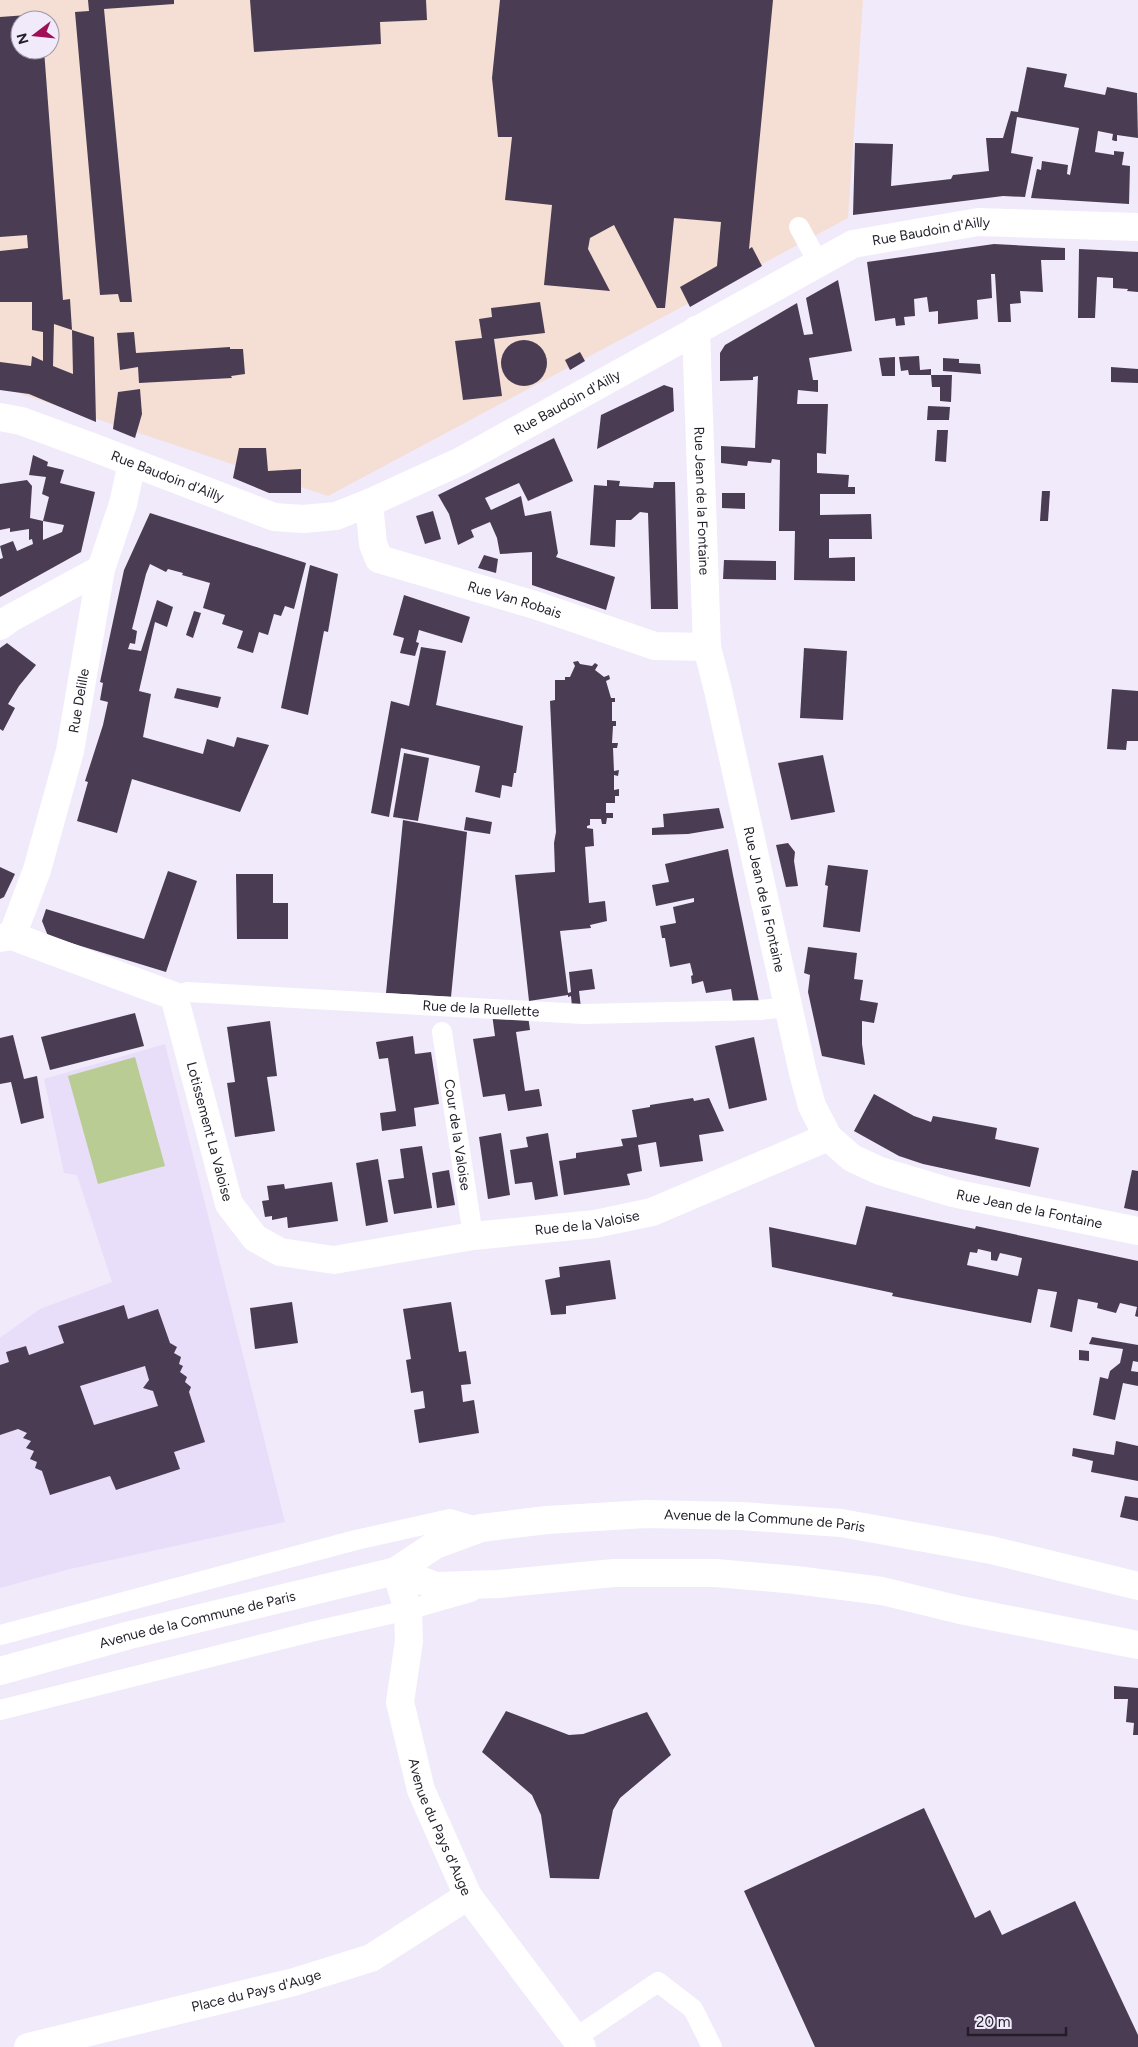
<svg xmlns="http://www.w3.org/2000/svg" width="1138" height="2047" font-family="Figtree,sans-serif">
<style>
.commercial{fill:#f5ded3;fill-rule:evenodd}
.built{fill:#e8defa}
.green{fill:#b9cc93}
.building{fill:#4a3d53;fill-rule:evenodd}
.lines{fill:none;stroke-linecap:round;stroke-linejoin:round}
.lane{stroke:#fff;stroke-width:20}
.street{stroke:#fff;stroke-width:28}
.secondary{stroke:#fff;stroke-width:28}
.labels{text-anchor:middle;stroke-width:5;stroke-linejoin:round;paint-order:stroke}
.street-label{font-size:14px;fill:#211e28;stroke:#f0eafb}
</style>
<rect width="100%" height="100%" fill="#f0eafb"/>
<path class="commercial" d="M0 0H863L848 218 328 496 0 387ZM20 20H50V50H20Z"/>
<path class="built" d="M165 1044 285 1522 70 1569 0 1588V1338L40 1309 112 1282 77 1175 64 1173 44 1079Z"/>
<path class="green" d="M135 1057 165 1166 98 1184 68 1076Z"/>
<g class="building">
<path d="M88 0H174V4L104 9 132 302H120L118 294 100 295 75 12 89 11Z"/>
<path d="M250 0H426L427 20 380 22 381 44 254 52Z"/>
<path d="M500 0H773L749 249 752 247 762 266 690 307 680 287 717 266 721 222 674 218 665 308H657L614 225 590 238 588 249 610 291 544 285 552 205 505 200 512 137H498L492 78Z"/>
<path d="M41 14V20H20V50H44L63 300 70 299 72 330 54 324 53 366 73 374 72 330 94 337 96 422 29 394 0 390V362L31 366 32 356 43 361V332L32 330V302H0V251L28 248 27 235 0 237V17Z"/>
<path d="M1027 67 1067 74 1064 87 1105 95 1107 87 1137 93 1138 138 1117 135V141H1115L1112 140 1113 134 1098 131 1095 152 1114 155V151L1124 152 1122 165 1130 166 1129 204 1031 198 1037 169 1041 170 1042 161 1068 165 1067 174 1070 175 1079 128 1017 117 1011 153 1033 157 1025 197 1003 196 853 215 855 143 893 144 891 186 951 179 953 175 989 171 986 138H1003L1011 111 1018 112Z"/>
<path d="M994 244 1065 248V260H1041L1043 292 1020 291 1021 303 1010 304 1011 322H998L995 274H991L992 298 977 300 978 319 938 324V311L929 312 927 297 914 299 915 316 904 317 905 325 896 326 895 318 875 321 867 262Z"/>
<path d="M1079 249 1138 252V292L1127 291 1128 289 1113 288V278L1097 277 1095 318H1078Z"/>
<path d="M838 280 852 351 809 358 813 380H818V392L798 390 797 404H828L826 454 817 453V473L849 475 848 487H855V494H820V515L871 514 872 539H829V558L855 557V581L794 580 795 531H779L780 460 772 459 771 463 748 461 747 466 721 463V446L755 448 758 376 753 377V380L720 381V353L725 345 797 303 804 335 813 334 806 298Z"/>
<path d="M540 302 545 333 494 339 502 396 463 400 455 341 482 338 479 319 492 317 491 308Z"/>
<path d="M134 332 136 353 230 347V349H243L245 374 231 376 232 378 139 383 138 367 120 370 117 333Z"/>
<circle cx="524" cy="363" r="23"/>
<path d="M580 352 585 361 570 370 565 360Z"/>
<path d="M919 356 920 370 931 369V375H909L908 370 901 371 899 357Z"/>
<path d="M895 357V376H882L879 358Z"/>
<path d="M943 358 959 359V363L980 364 981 374 943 371Z"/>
<path d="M1111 367 1138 369V383L1111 382Z"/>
<path d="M931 375H952L951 402 940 401V387H932Z"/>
<path d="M664 385 673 388 674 411 597 449 601 415Z"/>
<path d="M140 389 142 414 135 438 113 429 118 392Z"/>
<path d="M928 406 950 407 949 420H927Z"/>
<path d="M937 430H948L946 462 935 461Z"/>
<path d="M554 438 573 481 528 501 519 483 485 498 491 510 521 496 525 516 551 511 558 553 556 557 615 577 606 610 532 585V552L500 554 497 538 490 522 471 530 474 537 458 545 449 514 438 495Z"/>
<path d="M239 448H266L268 471 301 469V493H269L233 478Z"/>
<path d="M33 455 48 462 47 466 64 470 60 483 95 492 81 552 0 597V559L3 558 0 546 13 541 17 551 33 544 32 539 29 540V529L10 532V528L0 530V484L27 480 32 486 30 518 43 521V540L62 532 64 525 43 521 49 497 42 494 46 477 29 475Z"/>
<path d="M607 480 620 481 619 486 653 488 654 482H675L678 609H651L648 513 640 512 631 520H616L615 547 590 545 594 485 607 486Z"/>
<path d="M1042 491H1050L1048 521H1040Z"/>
<path d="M722 493H745V509L722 508Z"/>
<path d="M433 511 441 539 425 544 416 516Z"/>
<path d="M150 513 306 563 294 609 285 606 281 616 274 614 268 635 259 632 253 653 237 648 243 631 222 624 225 615 203 608 210 583 182 575 183 573 168 569 166 572 150 564 146 574 132 629 137 631 135 644 130 643 128 649 141 651 157 600 173 607 167 627 155 622 139 691 151 694 143 737 203 754 207 739 234 747 237 737 269 745 240 812 132 779 117 833 77 821 88 782 85 781 103 725 108 702 100 700 103 683 100 682 124 570Z"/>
<path d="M484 555 498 559 496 573 478 568Z"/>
<path d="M724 560 776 561V580L723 579Z"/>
<path d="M310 565 338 574 328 632 324 631 308 715 281 708Z"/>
<path d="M404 595 470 617 462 643 419 630 416 642 419 643 415 656 400 653 404 638 393 635Z"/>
<path d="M194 611 201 613 193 638 186 635Z"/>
<path d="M7 643 36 665 19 686 8 704 15 708 3 731 0 729V648Z"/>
<path d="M421 647 446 651 436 705 523 726 516 773H514L512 787 502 785 500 798 475 792 480 766 401 748 389 817 371 813 391 701 409 706Z"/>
<path d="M804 648 847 651 843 720 800 718Z"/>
<path d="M578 661 580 664 592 666 595 663 598 665 595 670 604 677 609 675 610 679 606 681 611 698H615V702H612V721H616V726H613L612 743H618L617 748H613L614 771 619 770 618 776 614 775V790L619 789V796H615V803H606V813H613V818H607L606 824H602L601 819H590V825L587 826V828L593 829 594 846 585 847 589 903 605 901 607 921 590 925 591 928 560 931 568 993 571 992 569 972 592 969 595 989 579 991 581 1008 572 1007 571 996 568 997V995L529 1001 515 875 555 872 554 843 556 832 550 701 555 700V680H565V677H570L575 666 573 662Z"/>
<path d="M177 688 221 697 218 708 174 698Z"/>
<path d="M1112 689 1138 691V741H1127L1126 750 1107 749Z"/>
<path d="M404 753 429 758 418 821 393 817Z"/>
<path d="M823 755 835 812 791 820 778 763Z"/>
<path d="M719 808 724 828 688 834 652 835V828L664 827 663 814Z"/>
<path d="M466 817 492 822 490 834 464 830Z"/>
<path d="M403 820 467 832 451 997 386 993Z"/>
<path d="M788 843 795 852 794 861 798 886 786 887 776 845Z"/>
<path d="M728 849 733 875 760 1007 734 1008 731 989 706 993 703 981 692 984 691 976 693 975 690 963 670 967 665 938H662L660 926 676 923 673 907 694 902V898L656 906 652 885 669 882 665 864Z"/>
<path d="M828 865 868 870 860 932 823 927 828 886 825 885Z"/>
<path d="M0 867 15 874 4 897 0 899Z"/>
<path d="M168 871 197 881 166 972 48 936 42 921 46 909 144 939Z"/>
<path d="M236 874H273V903H288V939H237Z"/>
<path d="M808 947 857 953 854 979 863 980 860 1000 878 1003 874 1023 862 1021V1044L865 1065 822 1056 808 992 810 975 804 973Z"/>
<path d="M135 1013 144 1046 50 1070 41 1037Z"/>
<path d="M492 1014 528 1016 530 1030 516 1032 525 1091 539 1089 542 1106 508 1111 505 1094 483 1097 473 1039 495 1036Z"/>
<path d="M270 1021 277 1076 267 1077 275 1131 235 1137 227 1083 235 1082 227 1027Z"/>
<path d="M13 1035 24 1079 37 1076 44 1118 21 1124 11 1082 0 1084V1038Z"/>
<path d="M413 1036 415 1054 431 1052 439 1104 414 1108 416 1126 382 1131 380 1113 396 1111 388 1058 379 1059 376 1042Z"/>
<path d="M754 1037 767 1100 729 1109 715 1046Z"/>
<path d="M874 1094 914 1116 931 1122 933 1116 997 1128 995 1139 1039 1148 1030 1187 923 1164 899 1156 854 1131Z"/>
<path d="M693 1098 694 1101 709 1098 724 1131 699 1135 703 1161 660 1167 656 1142 638 1145 642 1171 627 1174 630 1185 564 1195 559 1161 576 1158V1153L623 1146 621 1139 637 1137 632 1110 650 1107V1105Z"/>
<path d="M501 1133 510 1195 488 1199 479 1137Z"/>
<path d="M548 1133 558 1196 535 1200 532 1182 515 1184 510 1150 528 1147 526 1137Z"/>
<path d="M422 1146 432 1208 394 1214 388 1180 404 1178 400 1149Z"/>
<path d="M378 1159 388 1222 366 1226 356 1163Z"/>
<path d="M449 1170 455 1205 437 1208 432 1173Z"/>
<path d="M1132 1170 1138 1171V1211L1124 1208Z"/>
<path d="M332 1182 338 1221 288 1228 287 1217 272 1220V1216L265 1217 262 1201 269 1200 267 1186 284 1184 285 1189Z"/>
<path d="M866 1206 975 1229 976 1226 1138 1261V1317L1135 1316 1137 1307 1120 1303 1116 1313 1097 1308 1098 1303 1078 1299 1072 1332 1050 1327 1057 1292 1038 1289 1031 1323 892 1296 893 1293 772 1267 769 1227 856 1245ZM978 1249 991 1252V1260L997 1261 1000 1253 1022 1258 1018 1276 967 1265 970 1252 977 1253Z"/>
<path d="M610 1260 616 1299 566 1306V1314L551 1315 545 1280 560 1277 559 1267Z"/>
<path d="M292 1302 298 1343 255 1349 250 1308Z"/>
<path d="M451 1302 459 1352 466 1351 471 1384 461 1385 463 1402 474 1400 479 1433 419 1443 414 1410 425 1408 423 1391 411 1393 406 1360 411 1359 403 1309Z"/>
<path d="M124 1305 128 1319 158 1309 170 1343 177 1347 174 1353 181 1357 179 1364 183 1366 180 1372 187 1377 185 1382 191 1387 189 1392 205 1442 174 1452 180 1469 116 1490 110 1476 50 1495 42 1471 35 1468 37 1462 30 1459 34 1451 26 1448 31 1441 23 1438 27 1433 18 1429 0 1435V1365L9 1362 6 1352 26 1346 29 1355 64 1343 58 1326ZM145 1366 149 1380 143 1388 153 1391 158 1406 94 1425 80 1386Z"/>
<path d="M1092 1337 1138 1345V1362L1133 1361 1131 1371 1138 1372V1386L1123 1383 1115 1420 1093 1415 1100 1377 1108 1379 1110 1371 1120 1363 1123 1349 1089 1344Z"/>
<path d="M1079 1350 1089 1351V1361L1079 1360Z"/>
<path d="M1116 1441 1138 1446V1481L1091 1472 1093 1461 1072 1456 1073 1448 1114 1455Z"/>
<path d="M1125 1496 1138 1498V1521L1120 1517Z"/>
<path d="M1114 1686 1138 1688V1735H1133L1134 1723 1126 1722 1128 1699H1114Z"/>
<path d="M506 1711 569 1735 583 1734 647 1712 671 1755 620 1798 613 1810 599 1879 550 1878 541 1815 532 1795 482 1752Z"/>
<path d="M924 1808 975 1918 990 1910 1002 1935 1075 1901 1138 2035V2047H815L744 1891Z"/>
</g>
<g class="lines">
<g class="lane">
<path d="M799 227 819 264"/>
<path id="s1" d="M174 996 187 992 583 1014 760 1010 788 1007"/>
<path id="s2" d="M442 1032 473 1236"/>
<path d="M0 1635 356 1540 450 1519 481 1528"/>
<path d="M0 1710 315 1631 408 1610 471 1592"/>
<path d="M575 2038 658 1982 693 2009 712 2047"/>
</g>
<g class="street">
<path id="s3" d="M696 330 707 647 718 690 803 1073 812 1106 828 1137 852 1158 880 1171 953 1193 1138 1231"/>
<path id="s4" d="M0 417 21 421 92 447 274 517 303 519 336 516 369 503 461 461 853 244 978 222 1138 227"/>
<path id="s5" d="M369 503 373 544 379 559 538 606 655 646 707 647"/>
<path d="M0 626 11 618 101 569"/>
<path id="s6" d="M12 936 37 870 70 751 101 569 123 504 132 463"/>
<path id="s7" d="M0 938 12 936 174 996 229 1204 255 1238 280 1252 334 1260 473 1236 595 1224 652 1212 828 1137"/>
<path id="s8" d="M396 1571 408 1610 409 1641 400 1702 421 1790 468 1896 582 2047"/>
<path id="s9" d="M28 2047 294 1982 371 1958 468 1896"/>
</g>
<g class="secondary">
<path d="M396 1571 436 1586 498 1584 614 1573H716L796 1580 882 1591 960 1610 1138 1645"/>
<path id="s10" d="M0 1671 130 1635 396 1571 435 1545 481 1528 547 1520 646 1514 741 1516 841 1523 991 1550 1138 1586"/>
</g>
</g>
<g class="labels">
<g class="street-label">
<text dy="5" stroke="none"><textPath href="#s4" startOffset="1018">Rue Baudoin d'Ailly</textPath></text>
<text dy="5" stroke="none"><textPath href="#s4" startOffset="612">Rue Baudoin d'Ailly</textPath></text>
<text dy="5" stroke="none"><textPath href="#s4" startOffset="178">Rue Baudoin d'Ailly</textPath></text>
<text dy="5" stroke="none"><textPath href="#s3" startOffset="171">Rue Jean de la Fontaine</textPath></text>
<text dy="5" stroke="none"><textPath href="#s5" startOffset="199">Rue Van Robais</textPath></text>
<text dy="5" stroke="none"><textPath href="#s6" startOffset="245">Rue Delille</textPath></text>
<text dy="5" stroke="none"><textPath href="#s3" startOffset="576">Rue Jean de la Fontaine</textPath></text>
<text dy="5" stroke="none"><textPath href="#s1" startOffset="308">Rue de la Ruellette</textPath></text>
<text dy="5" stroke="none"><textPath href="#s7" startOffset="325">Lotissement La Valoise</textPath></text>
<text dy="5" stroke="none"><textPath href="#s2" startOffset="104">Cour de la Valoise</textPath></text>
<text dy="5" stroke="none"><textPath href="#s3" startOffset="1040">Rue Jean de la Fontaine</textPath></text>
<text dy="5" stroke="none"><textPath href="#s7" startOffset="782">Rue de la Valoise</textPath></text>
<text dy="5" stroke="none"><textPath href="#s10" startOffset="789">Avenue de la Commune de Paris</textPath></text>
<text dy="5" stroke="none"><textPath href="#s10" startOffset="204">Avenue de la Commune de Paris</textPath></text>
<text dy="5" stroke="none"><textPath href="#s8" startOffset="265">Avenue du Pays d'Auge</textPath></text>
<text dy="5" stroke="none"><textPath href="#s9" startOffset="235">Place du Pays d'Auge</textPath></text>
</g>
</g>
<g transform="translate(35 35) rotate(254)"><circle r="24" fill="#f0eafb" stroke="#9d98a7"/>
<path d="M0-4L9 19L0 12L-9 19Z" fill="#a00e55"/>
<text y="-8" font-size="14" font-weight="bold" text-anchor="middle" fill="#211e28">N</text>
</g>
<path d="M968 2027v8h98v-8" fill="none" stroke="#211e28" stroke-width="2.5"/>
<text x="976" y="2027" font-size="15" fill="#211e28" stroke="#f0eafb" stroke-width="4" paint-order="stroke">20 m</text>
</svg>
